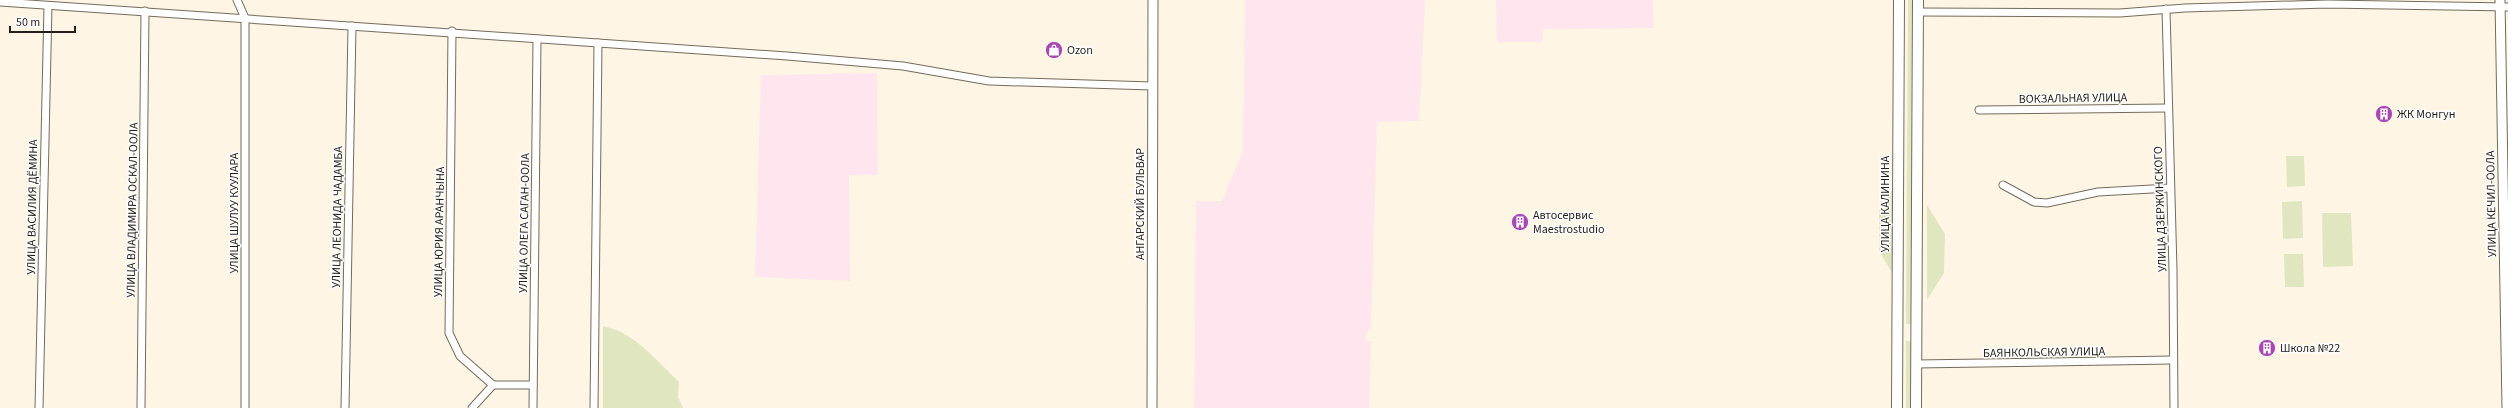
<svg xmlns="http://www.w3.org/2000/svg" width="2508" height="408" font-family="'Source Sans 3',sans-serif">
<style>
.education{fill:#ffe5ed}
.green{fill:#e0e6bf}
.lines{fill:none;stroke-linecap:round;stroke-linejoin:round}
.minor-casing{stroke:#736b5c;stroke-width:9}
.tertiary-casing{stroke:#736b5c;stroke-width:11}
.secondary-casing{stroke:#736b5c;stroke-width:12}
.minor{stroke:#fff;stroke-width:7}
.tertiary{stroke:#fff;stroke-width:9}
.secondary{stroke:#fff;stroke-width:10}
.labels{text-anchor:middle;stroke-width:3;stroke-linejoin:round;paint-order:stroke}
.poi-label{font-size:12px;fill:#221f19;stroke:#fff;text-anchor:start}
.street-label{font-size:12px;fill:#221f19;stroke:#fff}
</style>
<rect width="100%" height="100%" fill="#fff5e5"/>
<g class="education">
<path d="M1245 0H1425L1419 121 1377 122 1371 330H1367L1366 341H1371L1369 408H1194L1196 201H1222L1243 151Z"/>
<path d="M1496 0H1653L1654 28 1543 29 1542 42H1497Z"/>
<path d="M877 73 878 175H849L850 281 755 277 761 75Z"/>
</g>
<g class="green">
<path d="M1908 0H1915L1913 324H1906Z"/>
<path d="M2286 156H2304L2305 186 2287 187Z"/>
<path d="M1892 190 1893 274 1879 251V211Z"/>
<path d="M2302 201 2303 238 2283 239 2282 202Z"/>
<path d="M1927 205 1945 234 1944 273 1927 300Z"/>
<path d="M2322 213H2351L2353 266 2323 267Z"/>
<path d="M2284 254H2303L2304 287H2285Z"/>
<path d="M603 326C634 332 657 361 679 382L678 397 683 408H603Z"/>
<path d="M1906 340 1912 342V408H1906Z"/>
</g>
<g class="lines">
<defs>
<g id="minor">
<path d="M237 0 245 18V408"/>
<path d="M0 2 787 56 903 66 989 81 1152 86"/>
<path d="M2166 9 2173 270 2174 408"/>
<path d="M1918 12 2120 13 2185 8 2327 4 2508 7"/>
<path d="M452 31 449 333 460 356 493 385 472 408"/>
<path d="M1979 110 2168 108"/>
<path d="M2003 185 2034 202 2047 203 2098 192 2170 188"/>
<path d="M1916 364 2172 360"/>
<path d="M493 385H533"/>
<path d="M39 408 48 6"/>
<path d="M141 408 145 11"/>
<path d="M345 408 352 26"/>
<path d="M533 408 537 39"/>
<path d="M594 408 598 43"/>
</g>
<g id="tertiary">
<path d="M2500 0 2507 408"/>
<path d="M1152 408 1153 0"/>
</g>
<g id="secondary">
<path d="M1897 408 1899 0"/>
<path d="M1916 408 1918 0"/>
</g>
</defs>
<use href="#minor" class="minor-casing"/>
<use href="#tertiary" class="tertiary-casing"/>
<use href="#secondary" class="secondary-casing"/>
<use href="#minor" class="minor"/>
<use href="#tertiary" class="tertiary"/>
<use href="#secondary" class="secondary"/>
</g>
<defs>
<symbol id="shop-disc" viewBox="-11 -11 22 22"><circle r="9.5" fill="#a848b1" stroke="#fff"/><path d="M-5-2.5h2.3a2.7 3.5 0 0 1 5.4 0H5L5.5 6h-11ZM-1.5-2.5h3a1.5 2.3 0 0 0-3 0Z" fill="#fff"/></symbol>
<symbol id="building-disc" viewBox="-11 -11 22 22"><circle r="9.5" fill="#a848b1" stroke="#fff"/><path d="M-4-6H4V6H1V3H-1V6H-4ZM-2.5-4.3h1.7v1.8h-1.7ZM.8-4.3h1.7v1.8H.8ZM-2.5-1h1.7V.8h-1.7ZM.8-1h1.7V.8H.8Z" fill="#fff"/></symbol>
</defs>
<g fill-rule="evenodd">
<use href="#shop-disc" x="1044" y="40" width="20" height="20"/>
<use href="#building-disc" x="2374" y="104" width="20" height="20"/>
<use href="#building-disc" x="1510" y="212" width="20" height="20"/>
<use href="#building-disc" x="2257" y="338" width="20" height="20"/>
</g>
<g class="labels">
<g class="poi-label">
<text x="1067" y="54">Ozon</text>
<text x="2397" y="118">ЖК Монгун</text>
<text x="1533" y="219">Автосервис<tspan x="1533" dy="14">Maestrostudio</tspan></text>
<text x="2280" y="352">Школа №22</text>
</g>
<g class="street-label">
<text transform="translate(2073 98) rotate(-1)" y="4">ВОКЗАЛЬНАЯ УЛИЦА</text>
<text transform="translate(1140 204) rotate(-90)" y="4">АНГАРСКИЙ БУЛЬВАР</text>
<text transform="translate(1885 204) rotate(-90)" y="4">УЛИЦА КАЛИНИНА</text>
<text transform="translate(2491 204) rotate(-91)" y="4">УЛИЦА КЕЧИЛ-ООЛА</text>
<text transform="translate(32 207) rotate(-89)" y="4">УЛИЦА ВАСИЛИЯ ДЁМИНА</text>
<text transform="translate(2160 209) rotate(-92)" y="4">УЛИЦА ДЗЕРЖИНСКОГО</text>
<text transform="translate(132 210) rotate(-89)" y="4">УЛИЦА ВЛАДИМИРА ОСКАЛ-ООЛА</text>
<text transform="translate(234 213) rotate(-90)" y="4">УЛИЦА ШУЛУУ КУУЛАРА</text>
<text transform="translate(337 217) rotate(-89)" y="4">УЛИЦА ЛЕОНИДА ЧАДАМБА</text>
<text transform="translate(524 223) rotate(-89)" y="4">УЛИЦА ОЛЕГА САГАН-ООЛА</text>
<text transform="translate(439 232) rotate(-89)" y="4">УЛИЦА ЮРИЯ АРАНЧЫНА</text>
<text transform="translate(2044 352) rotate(-1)" y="4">БАЯНКОЛЬСКАЯ УЛИЦА</text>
</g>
</g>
<path d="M10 26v6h65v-6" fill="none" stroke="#221f19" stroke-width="2"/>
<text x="16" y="26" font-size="12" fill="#221f19" stroke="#ffffff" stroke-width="3" paint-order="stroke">50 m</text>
</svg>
